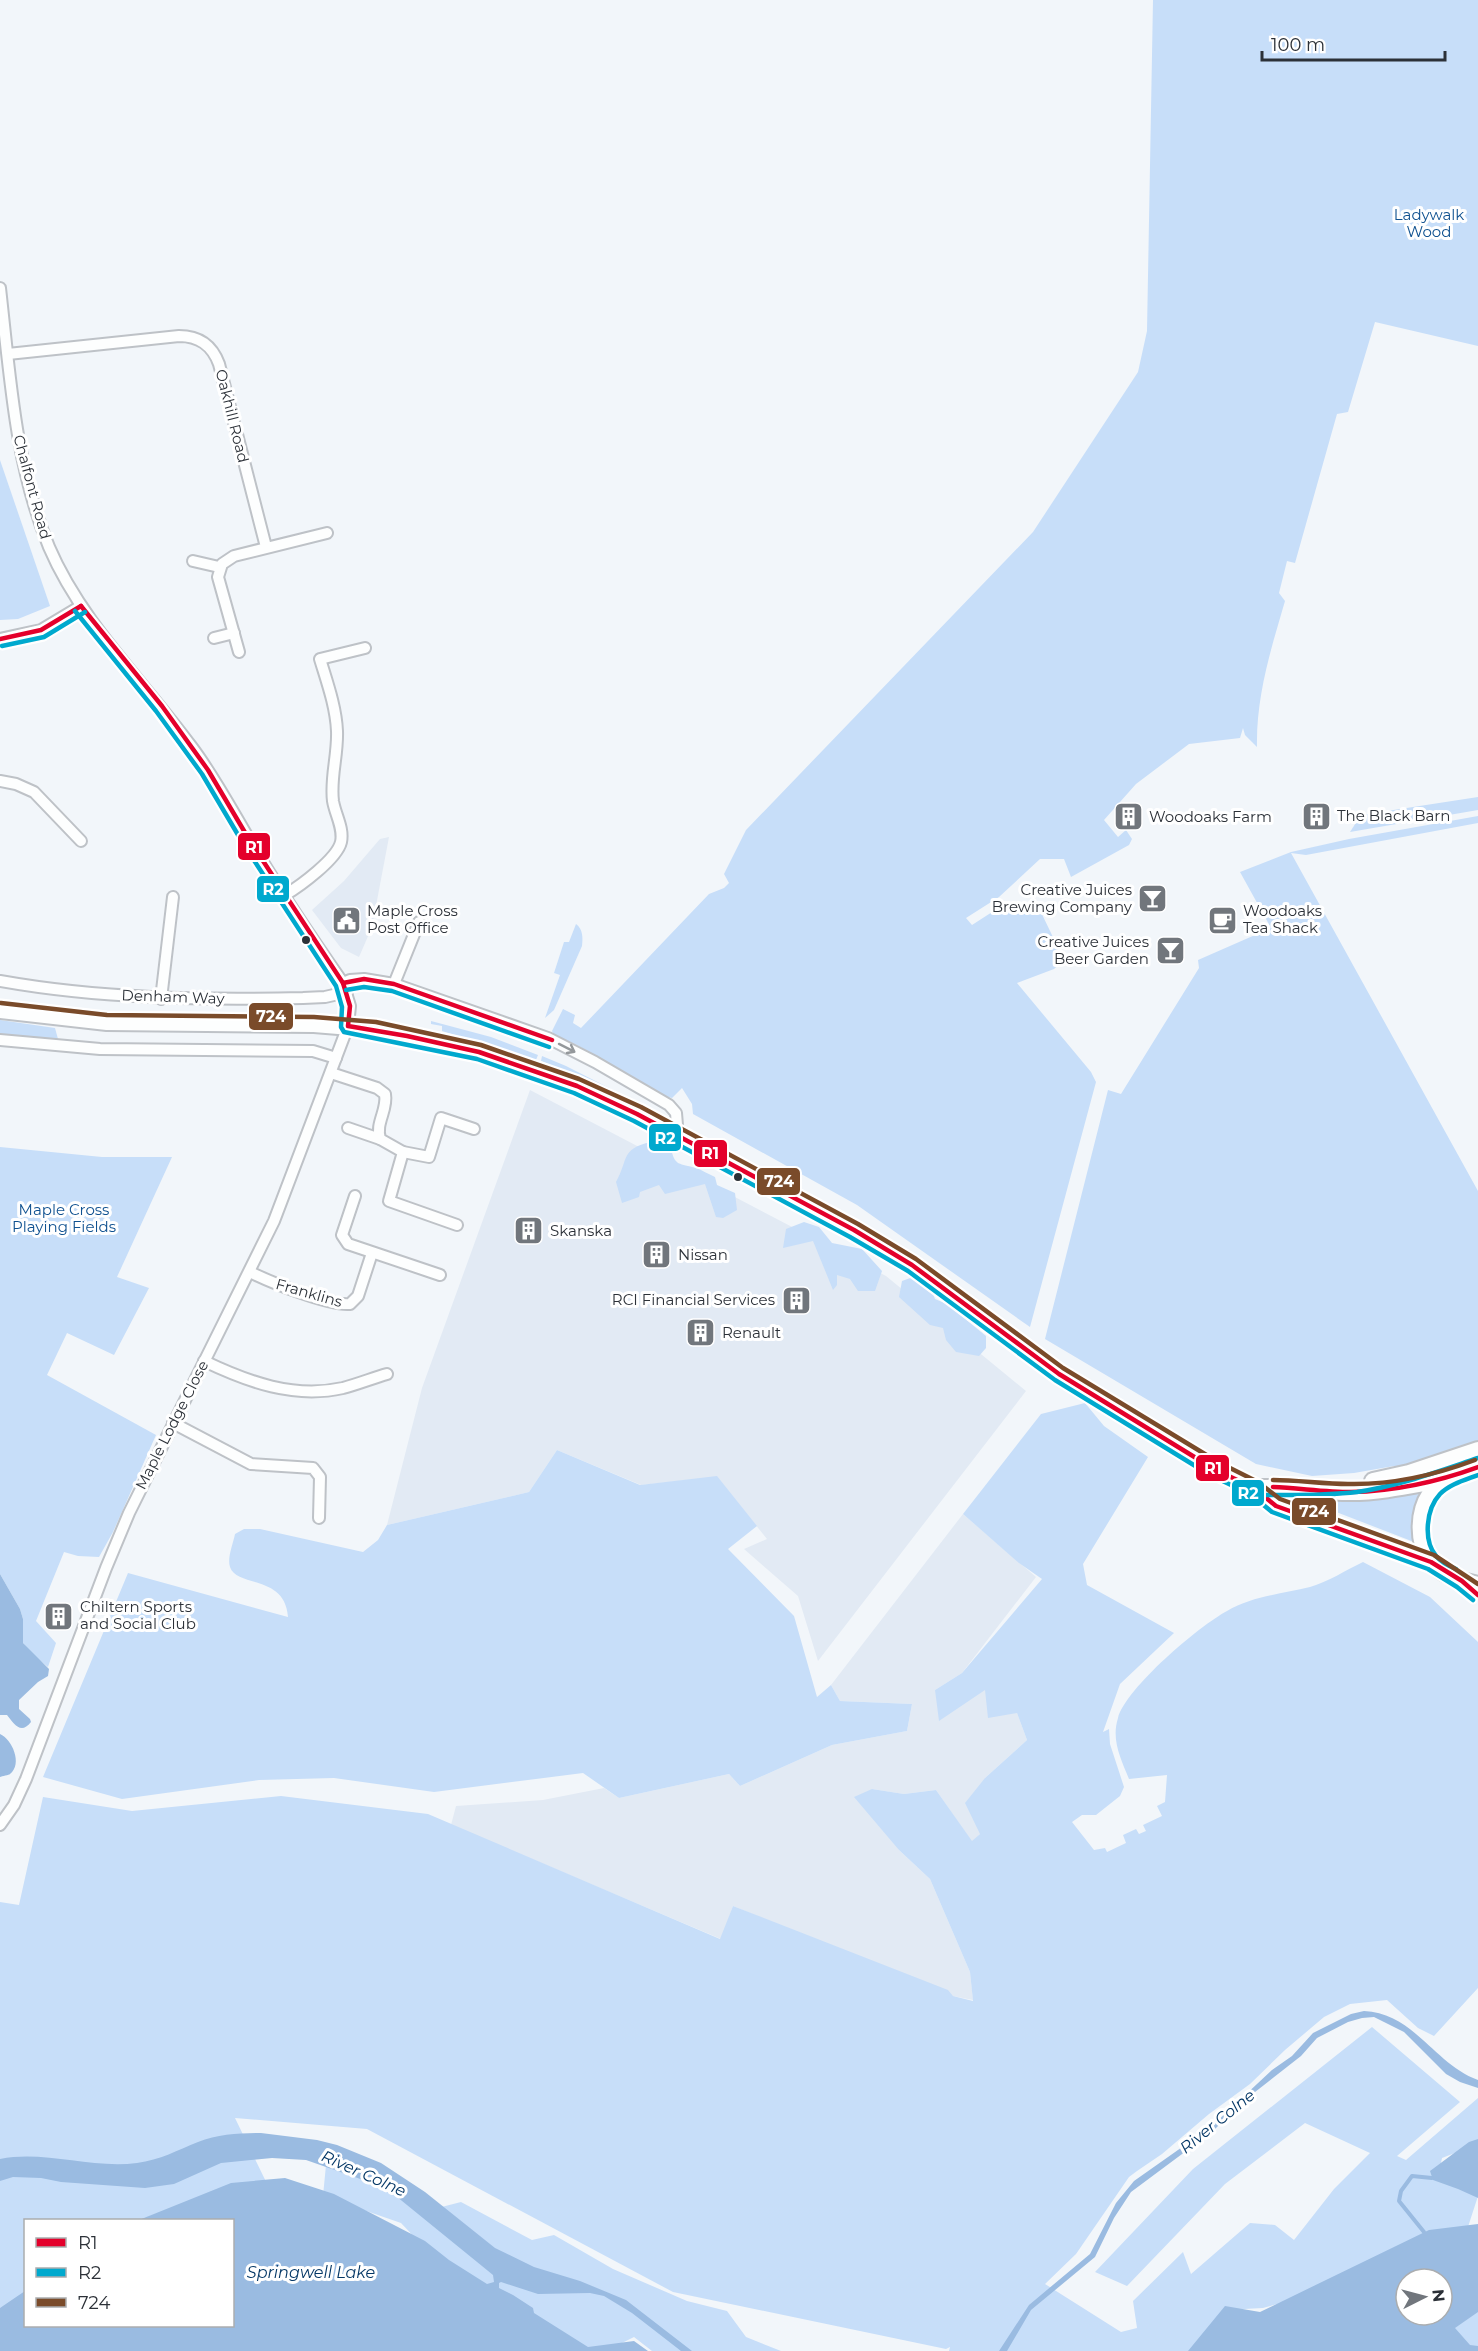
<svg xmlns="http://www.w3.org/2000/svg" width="1478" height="2351" font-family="Montserrat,sans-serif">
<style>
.built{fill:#e2eaf4}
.green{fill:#c7def9}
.water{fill:#9abbe1;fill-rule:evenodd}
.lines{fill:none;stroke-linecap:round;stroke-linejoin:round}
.stream{stroke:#9abbe1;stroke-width:4}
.street-casing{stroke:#bec2c7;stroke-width:14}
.primary-casing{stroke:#bec2c7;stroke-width:20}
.street{stroke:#fdfefe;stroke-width:10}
.primary{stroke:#fdfefe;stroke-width:16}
.bus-1-casing{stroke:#fff;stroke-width:9}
.bus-2-casing{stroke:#fff;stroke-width:9}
.bus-3-casing{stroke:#fff;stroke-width:9}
.bus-1{stroke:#e4002b;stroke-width:4.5}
.bus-2{stroke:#00a9ce;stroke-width:4.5}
.bus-3{stroke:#7a4b2a;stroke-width:4.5}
.oneway{stroke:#94989b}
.bus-dot{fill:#2c3138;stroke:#fff;stroke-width:2}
.labels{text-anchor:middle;stroke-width:6;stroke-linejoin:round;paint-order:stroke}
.park-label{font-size:15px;fill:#0f5190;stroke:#fff}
.street-label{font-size:15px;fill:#2c3138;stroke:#fff}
.poi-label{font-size:15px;fill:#2c3138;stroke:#fff;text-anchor:start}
.water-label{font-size:16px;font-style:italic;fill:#043766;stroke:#fff}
.line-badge{stroke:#fff;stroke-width:2}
.badge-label{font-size:16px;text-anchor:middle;font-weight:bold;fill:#fff}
</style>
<rect width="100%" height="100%" fill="#f2f6fa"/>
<g class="built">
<path d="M389 837 372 927 359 957 341 948 312 910 344 881 380 839Z"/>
<path d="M530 1090 886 1276 1026 1391 818 1661 798 1596 744 1549 767 1539 717 1477 641 1485 557 1450 529 1492 387 1525 422 1388Z"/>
<path d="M963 1514 1036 1577 962 1673 935 1690H985L1017 1713 1027 1740 985 1778 980 1834 972 1842 936 1790 904 1794 872 1789 899 1850 930 1879 970 1972 973 2000 953 1996 733 1906 721 1939 451 1825 456 1806 543 1800 604 1788 619 1798 729 1774 740 1786 832 1745 907 1731 912 1704 840 1701 831 1685Z"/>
</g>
<g class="green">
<path d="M1153 0H1478V346L1375 322 1348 412 1337 414 1295 563 1287 561 1279 593 1285 601C1271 649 1256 696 1257 747L1245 735 1243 728 1240 738 1189 744 1136 784 1104 820 1118 837 1126 830 1132 839 1129 845 1071 877 1064 859H1040L999 897 966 918 972 925 1003 905 1038 906 1064 960 1054 969 1017 983 1091 1072 1096 1082 1030 1327 857 1205 693 1114 692 1104 682 1088 672 1098 665 1096 577 1045 554 1035 552 1031 563 1009 575 1015 573 1023 581 1028 709 894 724 888 729 883 724 874 746 830 1033 532 1138 372 1147 331Z"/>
<path d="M0 460 50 606 18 619 0 620Z"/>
<path d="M1478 797V810L1350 832 1361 815Z"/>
<path d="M1478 816V823L1306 855 1291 853 1478 1191V1445L1397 1470 1394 1466 1354 1473 1312 1476 1256 1464 1045 1339 1108 1090 1121 1094 1199 968 1198 960 1271 928 1240 872 1291 852 1349 839Z"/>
<path d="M576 924C583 929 583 938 582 946L554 1010 545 1018 560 975 554 973 564 942H569Z"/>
<path d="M0 1020 55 1028 58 1039 0 1034Z"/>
<path d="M431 1021 491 1037 538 1055 536 1060 442 1031V1026L431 1024Z"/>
<path d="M542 1056 566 1066 666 1117 662 1118 589 1081 541 1061Z"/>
<path d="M651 1142 671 1147C674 1167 680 1163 696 1168 702 1170 708 1174 715 1177L717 1185 735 1193 737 1210 723 1218 716 1217 705 1184 665 1194 659 1185 640 1192 639 1197 622 1203 616 1182C629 1159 620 1149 651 1142Z"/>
<path d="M0 1147 102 1157H172L117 1277 149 1288 114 1355 67 1333 47 1375 156 1435 113 1532 99 1557 78 1556 64 1552 36 1621 56 1643 48 1667 32 1654 23 1643V1619L20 1609 0 1574Z"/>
<path d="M804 1222 819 1227 832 1243 862 1249 882 1271 875 1291H858L850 1279 837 1275V1285L833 1290 813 1241 783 1248 786 1229Z"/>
<path d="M913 1277 921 1278 931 1289 935 1299 947 1304 986 1336V1348L979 1356 956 1352 946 1340 943 1328 930 1325 899 1297 902 1281Z"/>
<path d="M1085 1403 1104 1426 1148 1457 1083 1564 1087 1585 1174 1633 1120 1684 1103 1732 1109 1729 1110 1744 1124 1787 1120 1796 1096 1815H1082L1072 1822 1094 1850 1105 1848 1107 1852 1126 1843 1123 1835 1136 1829 1139 1834 1146 1831 1143 1825 1162 1816 1157 1806 1165 1802 1167 1775 1129 1779C1121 1759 1111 1740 1118 1718 1126 1688 1199 1626 1227 1611 1252 1596 1282 1594 1310 1587 1328 1582 1346 1570 1363 1562L1430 1597 1478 1642V1988L1434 2036 1418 2028 1387 2000 1350 2004 1324 2017 1285 2050 1250 2084 1209 2114 1162 2154 1137 2171 1129 2177 1076 2254 1045 2284 1121 2332 1137 2328 1133 2301 1183 2252 1191 2274 1250 2223 1275 2225 1294 2240 1334 2189 1370 2153 1305 2123 1225 2184 1127 2286 1095 2272 1193 2169 1372 2027 1460 2102 1397 2156 1406 2160 1478 2098V2144L1442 2158 1438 2177 1478 2196 1467 2230 1295 2299 1263 2308 1225 2310 1192 2351H949L950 2347 946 2349 673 2292 367 2129 235 2118 271 2192 148 2220H26L25 2319 0 2347V1902L19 1905 43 1797 132 1811 281 1796 428 1814 720 1939 733 1906 948 1990 953 1996 973 2001 970 1972 930 1879 899 1850 854 1797 872 1789 904 1794 936 1790 972 1841 980 1834 965 1803 985 1778 1027 1740 1017 1713 988 1718 985 1690 939 1721 935 1690 962 1673 1042 1579 1019 1563 963 1514 1041 1414Z"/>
<path d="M557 1450 640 1485 717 1476 757 1526 728 1549 794 1616 817 1697 831 1685 840 1701 912 1704 907 1731 832 1745 740 1786 729 1774 619 1798 583 1773 434 1792 334 1778 259 1780 122 1799 43 1777 128 1573 288 1617C285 1574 237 1588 230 1567 227 1558 233 1544 235 1534L244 1529H260L363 1552 378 1540 387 1525 529 1492Z"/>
<path d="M1279 1490H1420L1412 1519 1414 1542Z"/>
<path d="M326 2165 385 2183 426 2211 461 2202 532 2240 554 2235 613 2269 687 2301 727 2311 746 2337 781 2351H652L634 2337 606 2351H588L436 2260 401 2223 323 2196Z"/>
<path d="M1478 2278V2351H1475L1451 2327Z"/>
</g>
<g class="water">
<path d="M0 1574 20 1609 23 1619V1643L49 1669 48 1676 38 1682 19 1700V1709L30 1719 31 1722C21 1735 14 1724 7 1715H0Z"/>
<path d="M0 1734C12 1739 23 1764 10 1774 9 1775 2 1776 0 1777Z"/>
<path d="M1364 2011C1414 2013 1434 2064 1478 2080V2088L1460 2082 1446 2074 1404 2032 1374 2017 1362 2018 1348 2022 1317 2038 1301 2056 1241 2103 1213 2131 1131 2192 1114 2218 1095 2257 1031 2310 1007 2351H999L1029 2305 1090 2254 1116 2203 1134 2181 1212 2126 1272 2070 1292 2056 1313 2033 1351 2014Z"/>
<path d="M261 2133 317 2140 337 2145 381 2163 425 2192 495 2248 534 2267 580 2281 626 2300 692 2351H681L632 2313 604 2296 590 2293 538 2294 501 2282 499 2283V2288L513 2295 533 2308 534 2313 588 2347 634 2341 648 2351H0V2308L25 2291 26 2326H232V2220H139L231 2183 285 2178 334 2194 425 2241 449 2260 487 2284 494 2282 493 2275 482 2266 391 2192 369 2182 306 2160 272 2158 221 2163 174 2184 145 2188 61 2182 41 2178 13 2177 0 2181V2159C45 2150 91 2169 137 2163 160 2160 178 2150 198 2142 218 2134 240 2133 261 2133Z"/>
<path d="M1478 2139V2198L1458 2189 1433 2180 1430 2171 1469 2142Z"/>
<path d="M1478 2224V2312L1455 2328 1470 2345 1478 2346V2351H1188L1225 2306 1260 2312 1429 2230ZM1406 2279H1442V2315H1406Z"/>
</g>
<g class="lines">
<path class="stream" d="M1424 2232 1399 2201 1401 2191 1412 2176 1432 2178"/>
<defs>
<g id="street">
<path d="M0 288C10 376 15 465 49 547 81 622 143 681 191 746 213 775 230 807 249 839 278 888 310 936 343 983L350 1006 348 1026 274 1221 129 1513 106 1568 26 1779 14 1805 0 1825"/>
<path d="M8 354 179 336C199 336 212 345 219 364L266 547"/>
<path d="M193 561 219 567"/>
<path d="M214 638 234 633"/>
<path d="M0 639 41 630 81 606"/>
<path d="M239 652 218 577 222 564 234 556 327 533"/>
<path d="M0 781 16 784 34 792 81 841"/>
<path d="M285 895C300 886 337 859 341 842 344 828 335 814 333 801 330 778 338 755 337 731 336 707 327 682 320 659L365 648"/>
<path d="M0 981C101 999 201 1000 303 998L325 997 347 992"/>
<path d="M343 983 350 980 364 979 394 984 548 1038 595 1062 669 1105 676 1113 678 1137"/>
<path d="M394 984 419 922"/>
<path d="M161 999 173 897"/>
<path d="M0 1040 100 1049 313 1051 336 1058"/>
<path d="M331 1073 377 1088 385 1094C388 1110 375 1123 380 1139L403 1152 389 1201 457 1225"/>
<path d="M348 1128 380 1139"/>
<path d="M403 1152 429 1157 441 1118 474 1129"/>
<path d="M355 1196 342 1235 348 1244 440 1275"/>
<path d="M250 1272C270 1282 329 1306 350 1304L358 1296 372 1253"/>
<path d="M204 1361C248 1382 294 1399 343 1388 358 1384 373 1378 387 1374"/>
<path d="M173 1423 251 1464 313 1468 320 1477 319 1518"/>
</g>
<g id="primary">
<path d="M0 1010 107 1022 314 1024 375 1029 479 1052 577 1086 637 1114 854 1230 912 1265 1059 1374 1214 1469 1254 1488 1276 1506 1431 1562"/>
<path d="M1478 1467C1462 1473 1441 1478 1430 1494 1418 1512 1417 1541 1430 1560 1439 1573 1462 1582 1478 1585"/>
<path d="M1373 1481 1409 1473 1478 1450"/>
<path d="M1254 1488C1286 1487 1318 1492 1351 1492 1383 1492 1416 1484 1447 1479"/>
</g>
</defs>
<use href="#street" class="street-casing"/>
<use href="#primary" class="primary-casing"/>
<use href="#street" class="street"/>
<use href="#primary" class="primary"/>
<defs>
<g id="bus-1">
<path d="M81 606 162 706 208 770 250 841 343 983 350 1006 348 1026 407 1036 479 1052 577 1086 637 1114 854 1230 912 1265 1059 1374 1214 1469 1254 1488 1276 1506 1431 1562 1462 1581 1478 1595"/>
<path d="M0 639 41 630 81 606"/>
<path d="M343 983 364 979 394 984 552 1040"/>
<path d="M1273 1487C1299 1488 1325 1492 1351 1492 1395 1491 1437 1482 1478 1467"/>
</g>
<g id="bus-2">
<path d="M75 611 156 711 202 774 244 845 336 986 342 1007 341 1027 344 1032 477 1059 574 1093 634 1121 850 1237 908 1271 1055 1380 1210 1475 1250 1494 1272 1512 1428 1569 1457 1587 1473 1600"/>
<path d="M2 646 44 637 85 612"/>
<path d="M346 990 364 987 392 991 549 1047"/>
<path d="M1255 1495C1289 1495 1323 1496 1357 1492 1399 1486 1439 1471 1478 1458"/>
<path d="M1456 1569C1449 1566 1441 1562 1436 1556 1423 1540 1426 1509 1440 1494 1450 1484 1465 1480 1478 1475"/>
</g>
<g id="bus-3">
<path d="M1 1003 107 1015 314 1017 376 1022 481 1045 579 1079 641 1107 858 1224 916 1259 1063 1368 1218 1462 1258 1482 1280 1499 1434 1555 1478 1584"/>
<path d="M1273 1480C1298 1480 1323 1484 1348 1484 1391 1485 1435 1475 1475 1460"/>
</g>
</defs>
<use href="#bus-1" class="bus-1-casing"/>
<use href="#bus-2" class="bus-2-casing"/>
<use href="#bus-3" class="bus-3-casing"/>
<use href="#bus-1" class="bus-1"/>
<use href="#bus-2" class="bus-2"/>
<use href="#bus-3" class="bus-3"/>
</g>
<defs><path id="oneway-shaft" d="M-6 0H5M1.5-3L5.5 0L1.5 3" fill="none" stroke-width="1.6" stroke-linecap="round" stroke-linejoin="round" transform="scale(1.5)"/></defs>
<use class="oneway" href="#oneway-shaft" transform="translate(567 1048) rotate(27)"/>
<defs>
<symbol id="building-square" viewBox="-11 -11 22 22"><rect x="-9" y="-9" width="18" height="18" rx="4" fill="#71767c" stroke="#fff"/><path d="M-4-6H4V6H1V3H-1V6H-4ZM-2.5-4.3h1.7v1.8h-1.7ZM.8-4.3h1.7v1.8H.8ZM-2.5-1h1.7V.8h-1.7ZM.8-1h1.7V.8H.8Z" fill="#fff"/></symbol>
<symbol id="bar-square" viewBox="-11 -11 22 22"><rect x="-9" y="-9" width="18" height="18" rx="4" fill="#71767c" stroke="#fff"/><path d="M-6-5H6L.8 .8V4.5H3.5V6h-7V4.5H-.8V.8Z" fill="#fff"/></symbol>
<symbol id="civic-square" viewBox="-11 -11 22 22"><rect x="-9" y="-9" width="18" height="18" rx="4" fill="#71767c" stroke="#fff"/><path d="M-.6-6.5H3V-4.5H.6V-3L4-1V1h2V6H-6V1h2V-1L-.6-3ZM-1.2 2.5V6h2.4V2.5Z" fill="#fff"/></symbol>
<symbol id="cafe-square" viewBox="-11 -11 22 22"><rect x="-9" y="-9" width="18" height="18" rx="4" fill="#71767c" stroke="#fff"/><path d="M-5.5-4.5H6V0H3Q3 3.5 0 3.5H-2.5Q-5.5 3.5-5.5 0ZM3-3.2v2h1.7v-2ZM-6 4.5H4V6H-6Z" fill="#fff"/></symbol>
</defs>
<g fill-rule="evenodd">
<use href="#building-square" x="1300" y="800" width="33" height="33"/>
<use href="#building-square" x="1112" y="800" width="33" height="33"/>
<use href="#bar-square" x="1136" y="882" width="33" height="33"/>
<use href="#civic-square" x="330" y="904" width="33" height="33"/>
<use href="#cafe-square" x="1206" y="904" width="33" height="33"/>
<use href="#bar-square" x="1154" y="934" width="33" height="33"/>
<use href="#building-square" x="512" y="1214" width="33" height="33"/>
<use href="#building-square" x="640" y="1238" width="33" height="33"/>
<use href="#building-square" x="780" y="1284" width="33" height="33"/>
<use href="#building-square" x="684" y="1316" width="33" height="33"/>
<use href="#building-square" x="42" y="1600" width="33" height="33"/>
</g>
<g class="bus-dot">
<circle cx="306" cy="940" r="5"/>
<circle cx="738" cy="1177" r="5"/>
</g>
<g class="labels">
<g class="park-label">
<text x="1429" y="220">Ladywalk<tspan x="1429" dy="17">Wood</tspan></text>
<text x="64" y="1215">Maple Cross<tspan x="64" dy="17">Playing Fields</tspan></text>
</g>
<g class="street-label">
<text transform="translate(232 416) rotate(76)" y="5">Oakhill Road</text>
<text transform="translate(32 487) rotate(75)" y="5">Chalfont Road</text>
<text transform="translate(173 997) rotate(2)" y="5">Denham Way</text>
<text transform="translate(309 1293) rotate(16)" y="5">Franklins</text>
<text transform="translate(172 1425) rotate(-63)" y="5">Maple Lodge Close</text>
</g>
<g class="poi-label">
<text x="1337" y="821">The Black Barn</text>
<text x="1149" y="822">Woodoaks Farm</text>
<text x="1132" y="895" text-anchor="end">Creative Juices<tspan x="1132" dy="17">Brewing Company</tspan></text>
<text x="367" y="916">Maple Cross<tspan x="367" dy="17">Post Office</tspan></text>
<text x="1243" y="916">Woodoaks<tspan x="1243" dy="17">Tea Shack</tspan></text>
<text x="1149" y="947" text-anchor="end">Creative Juices<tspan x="1149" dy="17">Beer Garden</tspan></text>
<text x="550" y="1236">Skanska</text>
<text x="678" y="1260">Nissan</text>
<text x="775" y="1305" text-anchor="end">RCI Financial Services</text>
<text x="722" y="1338">Renault</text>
<text x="80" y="1612">Chiltern Sports<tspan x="80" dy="17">and Social Club</tspan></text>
</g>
<g class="water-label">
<text transform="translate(1217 2121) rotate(-39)" y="6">River Colne</text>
<text transform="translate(364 2173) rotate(24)" y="6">River Colne</text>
<text x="311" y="2278">Springwell Lake</text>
</g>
</g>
<g class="line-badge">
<rect x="237" y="832" width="34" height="29" rx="6" fill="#e4002b"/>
<rect x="256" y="875" width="34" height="28" rx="6" fill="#00a9ce"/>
<rect x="248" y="1002" width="46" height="29" rx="6" fill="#7a4b2a"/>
<rect x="648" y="1123" width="34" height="29" rx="6" fill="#00a9ce"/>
<rect x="693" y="1139" width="35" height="29" rx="6" fill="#e4002b"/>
<rect x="756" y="1167" width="45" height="29" rx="6" fill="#7a4b2a"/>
<rect x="1195" y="1454" width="35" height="28" rx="6" fill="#e4002b"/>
<rect x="1231" y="1479" width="34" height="28" rx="6" fill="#00a9ce"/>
<rect x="1291" y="1497" width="46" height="29" rx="6" fill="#7a4b2a"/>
</g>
<g class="badge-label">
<text x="254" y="853">R1</text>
<text x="273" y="895">R2</text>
<text x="271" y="1022">724</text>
<text x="665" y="1144">R2</text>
<text x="710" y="1159">R1</text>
<text x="779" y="1187">724</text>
<text x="1213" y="1474">R1</text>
<text x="1248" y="1499">R2</text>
<text x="1314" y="1517">724</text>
</g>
<rect x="24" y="2219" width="210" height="108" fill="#ffffff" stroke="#abadaf" stroke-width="1.5"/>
<rect x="36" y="2238" width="30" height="9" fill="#e4002b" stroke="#abadaf" stroke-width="1.5"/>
<text x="78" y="2249" font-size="18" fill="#2c3138">R1</text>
<rect x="36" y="2268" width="30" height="9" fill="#00a9ce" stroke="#abadaf" stroke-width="1.5"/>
<text x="78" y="2279" font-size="18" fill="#2c3138">R2</text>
<rect x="36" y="2298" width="30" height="9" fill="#7a4b2a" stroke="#abadaf" stroke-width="1.5"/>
<text x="78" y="2309" font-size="18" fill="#2c3138">724</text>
<g transform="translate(1424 2297) rotate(84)"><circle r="28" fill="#ffffff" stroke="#abadaf" stroke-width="1.5"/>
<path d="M0-4.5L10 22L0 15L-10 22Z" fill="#71767c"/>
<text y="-9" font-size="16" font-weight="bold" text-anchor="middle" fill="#2c3138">N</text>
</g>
<path d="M1262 51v9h183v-9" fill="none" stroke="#2c3138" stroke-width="3"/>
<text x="1271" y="51" font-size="18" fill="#2c3138" stroke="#ffffff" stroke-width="4.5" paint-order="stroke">100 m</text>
</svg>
